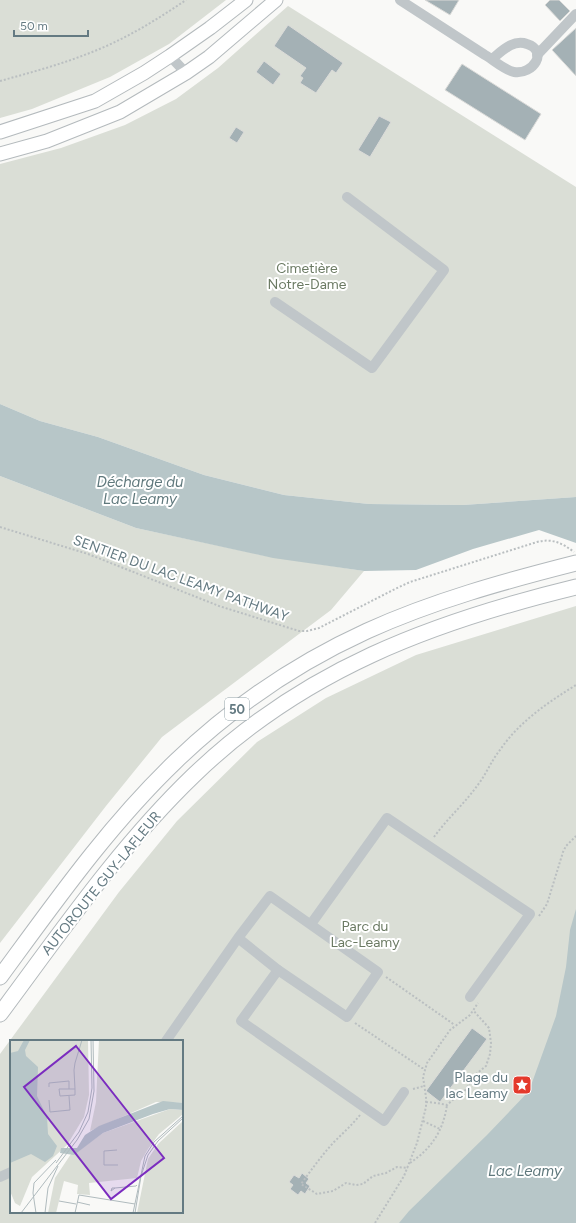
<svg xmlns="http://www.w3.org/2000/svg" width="576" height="1223" font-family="Figtree,sans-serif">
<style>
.green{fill:#daded6;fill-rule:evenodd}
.water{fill:#b7c6c8}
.building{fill:#a4b1b5;stroke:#dbdbd9}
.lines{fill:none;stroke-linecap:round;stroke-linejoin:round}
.major-casing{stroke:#b4babd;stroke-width:15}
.highway-casing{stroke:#b3b9bc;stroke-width:17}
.path{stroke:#babfc1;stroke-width:2;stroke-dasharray:2 2;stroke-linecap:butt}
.minor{stroke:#c0c6c9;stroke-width:10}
.major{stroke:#fff;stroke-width:13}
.highway{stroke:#fff;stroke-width:15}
.labels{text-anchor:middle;stroke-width:4;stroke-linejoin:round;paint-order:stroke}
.shield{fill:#fff;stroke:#92a2a8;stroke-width:1}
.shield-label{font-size:13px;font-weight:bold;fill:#647a82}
.park-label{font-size:14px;fill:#6b7a63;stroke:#fff}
.street-label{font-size:14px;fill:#647a82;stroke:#fff}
.poi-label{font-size:14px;fill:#647a82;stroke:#fff;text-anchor:end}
.water-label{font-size:15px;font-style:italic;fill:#5f787c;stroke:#fff}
.inset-road{fill:none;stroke:#b0bbbe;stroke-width:1}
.view{fill:#7b2cbf;fill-opacity:0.15;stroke:#7b2cbf;stroke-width:2}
.inset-edge{fill:none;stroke:#647a82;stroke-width:2}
</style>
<rect width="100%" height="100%" fill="#f9f9f7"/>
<g class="green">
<path d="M0 0H226L169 44 110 77 32 109 0 118Z"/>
<path d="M288 6 576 187V497L463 505 369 504 284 495 204 475 98 437 40 421 0 404V164L61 148 125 125 176 99 218 68Z"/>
<path d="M0 476 136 528 266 556 364 571 331 610 162 737 106 806 0 943Z"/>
<path d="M576 606V1223H0V1054L119 892 177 821 257 742 326 698 416 655ZM11 1041H182V1212H11Z"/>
</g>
<g class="water">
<path d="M0 404 40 421 98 437 204 475 284 495 369 504 463 505 576 497V543L539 530 473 549 416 570 364 571 273 558 136 528 0 476Z"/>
<path d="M576 909V1223H399L409 1211 487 1135 529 1091 556 1016 566 967 570 930Z"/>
</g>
<g class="building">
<path d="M425 0H459L450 15Z"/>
<path d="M550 0H559L570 11 560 21 545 5Z"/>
<path d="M288 25 343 63 336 73 332 70 316 93 300 83 303 78 300 76 306 68 274 46Z"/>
<path d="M576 28V76L552 50Z"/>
<path d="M264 61 281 74 273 85 256 72Z"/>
<path d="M462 64 541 114 525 140 445 90Z"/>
<path d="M379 116 391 122 370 157 358 150Z"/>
<path d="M236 127 244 132 237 143 229 138Z"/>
<path d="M472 1028 487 1039 440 1102 426 1091Z"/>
<path d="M302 1173 309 1179 306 1183 310 1186 305 1194 301 1191 298 1195 290 1189 293 1185 289 1182 294 1175 299 1178Z"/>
</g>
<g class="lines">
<defs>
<g id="major">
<path d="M0 132 95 101 144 73 170 56 210 28 246 0"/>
<path d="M0 154 47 141 120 112 186 73 209 57 276 0"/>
</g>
<g id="highway">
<path d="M0 977C55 902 109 825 176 761 232 707 297 663 367 631 433 601 505 581 576 563"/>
<path d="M0 1014C61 932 120 846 194 775 303 670 432 622 576 587"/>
</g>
</defs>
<use href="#major" class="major-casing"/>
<use href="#highway" class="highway-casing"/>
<g class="path">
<path d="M0 81C29 73 59 65 87 54 122 41 155 21 186 0"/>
<path d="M0 527 88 554 219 606 299 631H307L319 628 395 589 410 582 537 542C552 538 562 543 574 552"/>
<path d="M434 837C447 819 464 804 477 786 486 775 491 761 500 750 519 722 547 703 576 685"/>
<path d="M539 916 547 904 563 852 566 846 576 836"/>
<path d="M386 977 452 1023 454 1025"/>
<path d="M355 1023 422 1068H424"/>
<path d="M413 1089 424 1086"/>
<path d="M426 1102 437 1103 447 1105 456 1097 464 1092 475 1075 486 1066 490 1054 491 1043 489 1028 473 1010"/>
<path d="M360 1115C352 1125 343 1133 334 1142 322 1155 312 1169 301 1184L317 1194 333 1191 346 1183 356 1185 363 1184 373 1176 386 1173 397 1167 408 1168"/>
<path d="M423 1121 440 1129"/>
<path d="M410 1163C432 1148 443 1131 447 1105"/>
<path d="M375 1223 404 1176 417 1143 426 1107V1097L423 1077 427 1063 450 1030 470 1015 478 1003"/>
</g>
<g class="minor">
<path d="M400 0C428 18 457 37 485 55 492 59 506 71 514 72 533 75 549 51 527 44 513 39 502 51 492 59"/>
<path d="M537 55 576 14"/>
<path d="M170 56 186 73"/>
<path d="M275 302 372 368 444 270 347 197"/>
<path d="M311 924 387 818 530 914 470 997"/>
<path d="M278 970 241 1021 384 1121 404 1092"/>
<path d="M166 1041 238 938 270 896 378 972 347 1017 278 970 238 938"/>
<path d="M0 1177 11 1172"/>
</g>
<use href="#major" class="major"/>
<use href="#highway" class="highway"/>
</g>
<defs>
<symbol id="sight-square" viewBox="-11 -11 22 22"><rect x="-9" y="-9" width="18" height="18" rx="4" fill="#e43a2c" stroke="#fff"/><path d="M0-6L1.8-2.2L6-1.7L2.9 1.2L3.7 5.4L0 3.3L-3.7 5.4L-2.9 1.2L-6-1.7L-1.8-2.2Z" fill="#fff"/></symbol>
</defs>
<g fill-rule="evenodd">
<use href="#sight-square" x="511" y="1074" width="22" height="22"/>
</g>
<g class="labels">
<rect class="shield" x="225" y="698" width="24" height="22" rx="3"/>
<g class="shield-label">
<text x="237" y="714">50</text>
</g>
<g class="park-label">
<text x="307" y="273">Cimetière<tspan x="307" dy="16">Notre-Dame</tspan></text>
<text x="365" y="931">Parc du<tspan x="365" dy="16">Lac-Leamy</tspan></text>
</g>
<g class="street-label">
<text transform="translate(181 578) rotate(20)" y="5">SENTIER DU LAC LEAMY PATHWAY</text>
<text transform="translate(101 883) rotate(-51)" y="5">AUTOROUTE GUY-LAFLEUR</text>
</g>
<g class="poi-label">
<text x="508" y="1082">Plage du<tspan x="508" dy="16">lac Leamy</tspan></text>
</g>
<g class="water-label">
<text x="140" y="487">Décharge du<tspan x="140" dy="17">Lac Leamy</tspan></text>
<text x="525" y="1176">Lac Leamy</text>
</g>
</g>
<g transform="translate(10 1040)">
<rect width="173" height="173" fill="#f9f9f7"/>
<path d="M0 0H14L13 3 19 0H78L79 55 74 77 57 105 22 137 10 166 5 163 0 151ZM89 0H173V63L146 62 80 91 86 62ZM160 69 173 70V74L149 94 138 109 131 121 127 138 79 143 80 155 67 154 68 145 54 141 46 173H38L45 138 61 114H64L93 93ZM173 81V173H127L138 119 148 104Z" fill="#daded6"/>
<path d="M14 0H20L15 10 16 16 28 27 27 56 37 77 38 94 47 106 43 116 35 122 21 114 0 123V13L8 11ZM153 61 173 63V70L160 69 143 74 93 93 64 115 50 113 51 108H67L75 95 89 86Z" fill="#b7c6c8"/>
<path class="inset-road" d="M39 47V43L59 41V49M65 49H49L50 56 65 55V49L64 30 65 23 72 0M39 60 40 72 60 70 59 56M107 110 94 111V125H108M46 123 69 92 78 72 82 48 81 0M105 148 101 151 102 148H105L126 146 127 145M49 161 66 164M67 162 80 165M11 173 67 100 79 79 84 51 83 0M26 173 23 153 24 143 46 120M35 173 38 148 48 126M65 173 69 155 125 164M123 173 135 116 144 102 173 76M125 173 131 136 138 115 148 101 173 78"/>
<path class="view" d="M66 6 154 118 101 159 14 47Z"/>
<rect width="173" height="173" class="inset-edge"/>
</g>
<path d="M14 30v6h74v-6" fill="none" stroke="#647a82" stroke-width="2"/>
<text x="20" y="30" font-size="12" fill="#647a82" stroke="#ffffff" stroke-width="3" paint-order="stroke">50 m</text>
</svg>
